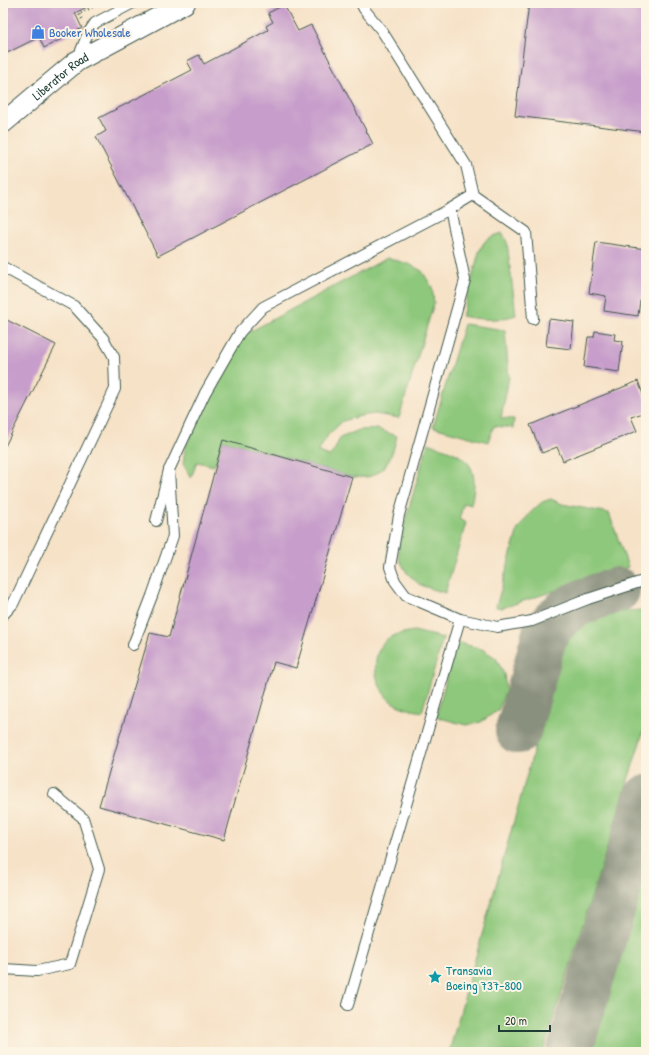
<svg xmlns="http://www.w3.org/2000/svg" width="649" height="1055" font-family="'Patrick Hand',sans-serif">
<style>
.green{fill:#8ec87c;stroke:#568258}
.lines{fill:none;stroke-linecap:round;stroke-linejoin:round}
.taxiway{stroke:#8a907e;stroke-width:46}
.building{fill:#c79ecb}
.service-casing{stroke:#3f564a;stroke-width:12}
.minor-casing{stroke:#3f564a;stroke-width:22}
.path{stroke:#3f564a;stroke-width:2.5;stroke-dasharray:1 3;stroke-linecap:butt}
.service{stroke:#fff;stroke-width:10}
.minor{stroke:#fff;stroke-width:20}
.labels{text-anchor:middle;stroke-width:4;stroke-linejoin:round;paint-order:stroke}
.shop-label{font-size:13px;fill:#366cbe;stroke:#fcf5e5;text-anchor:start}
.street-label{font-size:13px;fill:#1f3d34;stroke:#fcf5e5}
.culture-label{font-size:13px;fill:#0d838f;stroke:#fcf5e5;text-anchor:start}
</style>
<rect width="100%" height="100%" fill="#fcf5e5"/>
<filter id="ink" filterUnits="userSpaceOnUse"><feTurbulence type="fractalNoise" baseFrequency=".025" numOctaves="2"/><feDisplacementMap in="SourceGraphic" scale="8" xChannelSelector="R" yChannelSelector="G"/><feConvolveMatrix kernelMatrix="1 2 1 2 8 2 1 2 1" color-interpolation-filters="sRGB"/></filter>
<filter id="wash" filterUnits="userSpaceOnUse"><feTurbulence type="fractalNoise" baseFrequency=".012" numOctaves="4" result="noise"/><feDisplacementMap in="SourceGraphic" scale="16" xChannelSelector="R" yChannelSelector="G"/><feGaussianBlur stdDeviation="0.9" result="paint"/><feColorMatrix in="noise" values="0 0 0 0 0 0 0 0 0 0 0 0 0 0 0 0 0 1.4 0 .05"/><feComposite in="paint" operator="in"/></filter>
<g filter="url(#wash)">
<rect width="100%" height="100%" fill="#f6e2c7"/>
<g class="green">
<path d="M502 233 507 242 516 315C497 321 481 320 462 316L479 252C485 238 488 238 502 233Z"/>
<path d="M387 258 409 264 422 271 432 287 434 303 399 418 375 414 360 416 343 421 328 435 318 452 330 456 335 449 340 438 359 430 377 429 397 436C393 452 389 469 371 476 366 478 358 477 352 477L223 440 214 466 197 462 191 478 183 464 185 448 238 338Z"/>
<path d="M464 324 505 330 509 378 501 418 514 419 513 428 494 426 488 442 433 427Z"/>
<path d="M428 443C466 456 481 461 471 505L464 503 459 519 466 523 445 593 420 585 407 573 399 559 398 545Z"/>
<path d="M551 499 562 504 609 513 628 567 502 608 496 607 518 529 530 513 542 502Z"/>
<path d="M643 610 646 612V723L543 1052H449L562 650C567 643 572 635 578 630 595 614 620 611 643 610Z"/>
<path d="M414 631 443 638 422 712C413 710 400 708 392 702 376 690 369 661 383 643 390 634 404 633 414 631Z"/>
<path d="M456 642 482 649 496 658 504 674 506 690 498 710 481 722 466 725 436 717Z"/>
<path d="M646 844V1052H585L640 861Z"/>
</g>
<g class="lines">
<g class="taxiway">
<path d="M518 731 545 634C559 607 590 598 617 590"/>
<path d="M569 1052 646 798"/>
</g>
</g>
<g id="blocks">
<g class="building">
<path d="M3 3H95L75 13 82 28 44 48 39 37 3 55Z"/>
<path d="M529 3H604L646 8V132L515 116Z"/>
<path d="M284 5 298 31 311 25 373 144 158 256 96 137 106 131 99 118 192 70 187 61 199 55 204 64 268 30 266 26 273 22 268 13Z"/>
<path d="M596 242 646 249V301L640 300 638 316 604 311 606 296 589 293Z"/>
<path d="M3 318 56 345 3 450Z"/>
<path d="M549 319 574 322 571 349 546 346Z"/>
<path d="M595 331 615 334 614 340 623 341 619 372 584 367 588 337H594Z"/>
<path d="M645 352H646V371L643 370Z"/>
<path d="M638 381 646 402V412L631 417 637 431 563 461 557 447 542 453 530 425Z"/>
<path d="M223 440 352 477 296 668 274 662 224 840 99 806 150 633 169 637Z"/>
</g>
</g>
</g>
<g filter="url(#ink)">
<use href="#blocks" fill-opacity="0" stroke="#3f564a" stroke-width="1"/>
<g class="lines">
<defs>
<g id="service">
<path d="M361 3 364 9 382 31 466 165 473 195 526 232 533 319"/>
<path d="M78 58 88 33 95 23 133 3"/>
<path d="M450 209 465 280 399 515 390 567 395 581 406 596 460 619 497 627 532 621 588 599 646 580"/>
<path d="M3 267 74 306 103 338 114 357 115 389 13 604 3 615"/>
<path d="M169 470 205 393 240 332 263 307 450 209 473 195"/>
<path d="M133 645 152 596 173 536 169 470 156 521"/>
<path d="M3 969 37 971 70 964 99 869 83 818 54 794"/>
<path d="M348 1005 460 619"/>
</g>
<g id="minor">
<path id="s1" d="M3 123 77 61 185 3"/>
</g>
</defs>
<use href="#service" class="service-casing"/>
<use href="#minor" class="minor-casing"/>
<path class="path" d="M82 19 79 14 100 3"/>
<use href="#service" class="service"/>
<use href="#minor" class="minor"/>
</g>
</g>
<defs>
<symbol id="shop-bare" viewBox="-9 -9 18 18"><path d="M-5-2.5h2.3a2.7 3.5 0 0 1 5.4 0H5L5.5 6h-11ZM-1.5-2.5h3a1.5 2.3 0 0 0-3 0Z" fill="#3f7fe0" stroke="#fcf5e5" stroke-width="2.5" paint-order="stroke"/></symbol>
<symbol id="sight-bare" viewBox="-9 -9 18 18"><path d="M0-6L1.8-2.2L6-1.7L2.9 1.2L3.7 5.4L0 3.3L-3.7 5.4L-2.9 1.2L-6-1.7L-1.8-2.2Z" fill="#0f9aa8" stroke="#fcf5e5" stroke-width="2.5" paint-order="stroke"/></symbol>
</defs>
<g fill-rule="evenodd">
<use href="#shop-bare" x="28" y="22" width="20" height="20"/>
<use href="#sight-bare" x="425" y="967" width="20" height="20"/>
</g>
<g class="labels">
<g class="shop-label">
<text x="49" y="37">Booker Wholesale</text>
</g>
<g class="street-label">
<text dy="5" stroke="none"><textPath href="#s1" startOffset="74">Liberator Road</textPath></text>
</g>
<g class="culture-label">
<text x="446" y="975">Transavia<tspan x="446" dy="15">Boeing 737-800</tspan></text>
</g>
</g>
<rect width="649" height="1055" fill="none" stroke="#fcf5e5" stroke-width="16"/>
<path d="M499 1025v6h51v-6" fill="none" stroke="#1f3d34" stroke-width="2"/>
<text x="505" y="1025" font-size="12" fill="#1f3d34" stroke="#fcf5e5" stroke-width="3" paint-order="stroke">20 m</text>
</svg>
